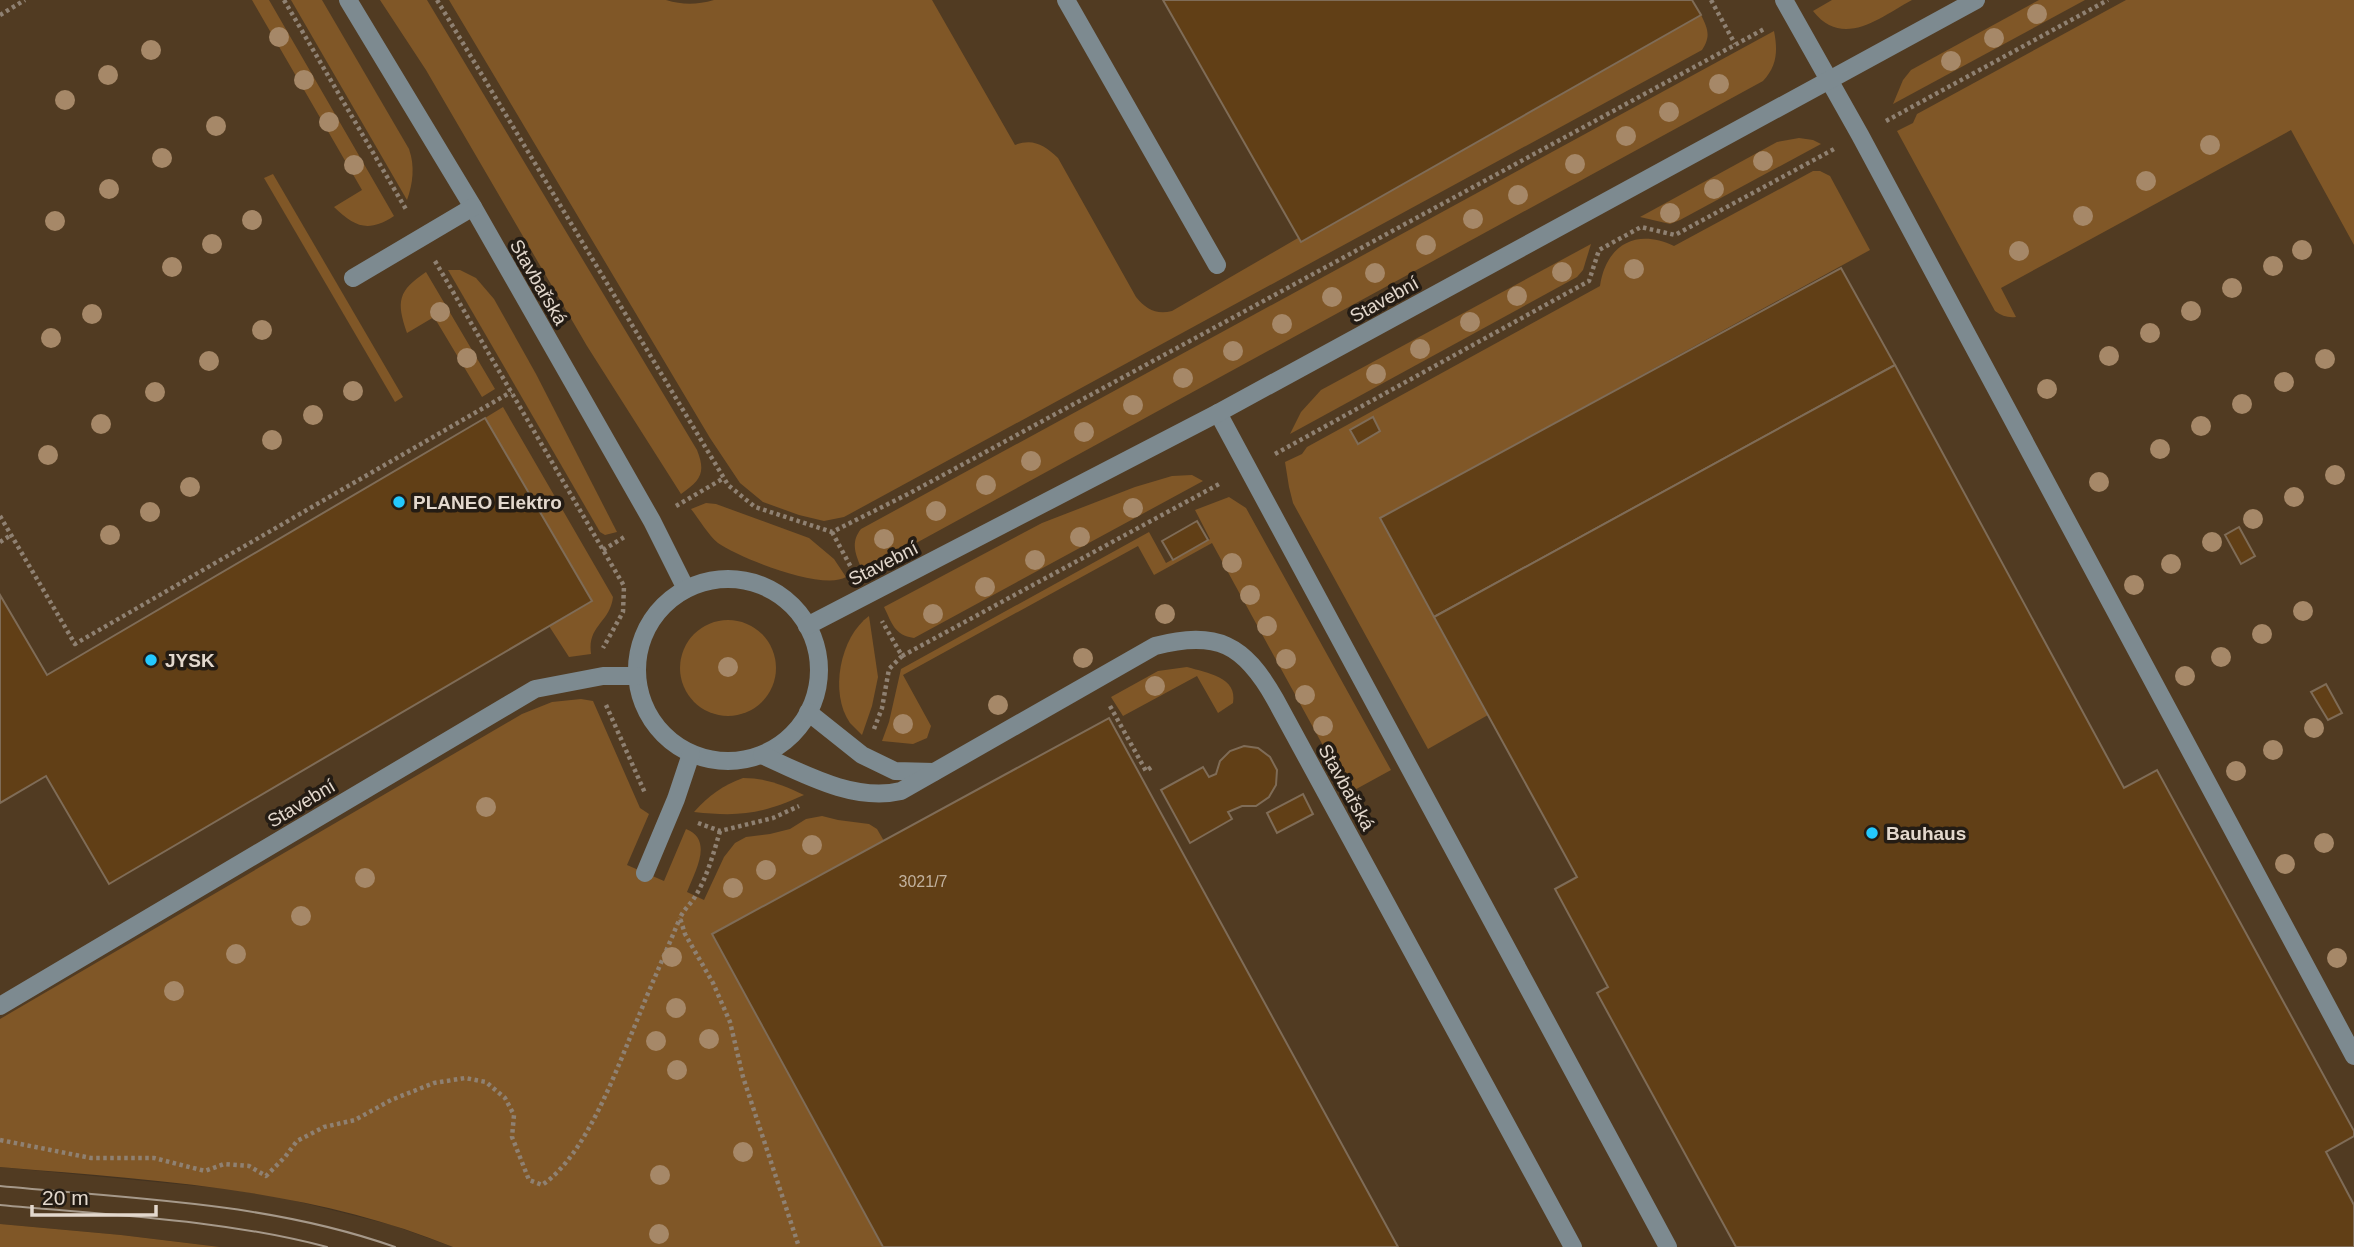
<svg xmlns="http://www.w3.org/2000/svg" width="2354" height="1247" font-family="Helvetica,sans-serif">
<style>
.built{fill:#513b22}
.green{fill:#805727}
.building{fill:#613f16;stroke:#7f6c57;stroke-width:2}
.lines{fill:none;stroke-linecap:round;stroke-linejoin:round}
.path{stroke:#8f8172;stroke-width:4.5;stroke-dasharray:3.5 3.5;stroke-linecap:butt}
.minor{stroke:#7d8a90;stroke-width:18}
.tram{stroke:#a6998a;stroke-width:2}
.tree{fill:#a68868}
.poi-dot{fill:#24c9fe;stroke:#241c14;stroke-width:2.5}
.labels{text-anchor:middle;stroke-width:7;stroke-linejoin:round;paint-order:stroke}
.number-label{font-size:16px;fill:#c2b29f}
.street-label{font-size:19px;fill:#e3d8cd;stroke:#241c14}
.poi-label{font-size:19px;font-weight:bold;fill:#e3d8cd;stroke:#241c14;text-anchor:start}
</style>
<rect width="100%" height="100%" fill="#443320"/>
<g class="built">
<path d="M0 0H2354V1247H883L0 1062Z"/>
<path d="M0 1167 229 1189 284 1198 392 1225 453 1247H220L121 1235 0 1224Z"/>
</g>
<g class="green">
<path d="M252 0H269L394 216C368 233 355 227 334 207L362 190Z"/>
<path d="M291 0H322L409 149C415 166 413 183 407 200Z"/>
<path d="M380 0H427L697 450C706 473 701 480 681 494L587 346 426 70Z"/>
<path d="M449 0H666C683 5 696 5 714 0H932L1015 145C1033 138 1044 145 1058 158L1136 297C1146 309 1156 315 1172 311L1298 238 1301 242 1701 15C1708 29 1711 36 1702 50L844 517 824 521 799 515 763 502 740 483 710 438Z"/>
<path d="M1832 0H1912C1879 18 1843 49 1813 11Z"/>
<path d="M2039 0H2085L1893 104 1903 80 1911 70Z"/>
<path d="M2126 0H2354V245L2291 130 2001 288 2016 317C2008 318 2002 316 1995 311L1897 131 1913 123 1917 114Z"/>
<path d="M1774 31C1778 51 1777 66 1763 81L863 572C857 557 849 544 861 529Z"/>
<path d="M1799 138 1813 140 1821 144 1680 220 1670 224 1640 217 1777 142Z"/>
<path d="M1813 171H1820L1830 176 1870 250 1381 518 1488 715 1428 749 1293 503 1289 487 1285 462 1302 454 1307 447 1600 286C1606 245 1636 228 1674 246Z"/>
<path d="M273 174 403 397 395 402 264 178Z"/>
<path d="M1591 244 1583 270 1577 277 1290 434 1301 412 1321 390Z"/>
<path d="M448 270H460L476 278 494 299 536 374 617 532 605 535 600 532Z"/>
<path d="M426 272 495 389 482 397 434 317 407 333C396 301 398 291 426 272Z"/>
<path d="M503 407 613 597C610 623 587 625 591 654L569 657 549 626 592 600 485 418Z"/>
<path d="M1192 475 1203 481 914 638C894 635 892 623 884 607L1042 523 1135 487 1172 476Z"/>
<path d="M1229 497 1246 508 1391 770 1349 793 1212 543 1154 575 1138 546 903 675 931 726 927 738 913 744 882 741 889 722 901 669 1149 532 1166 563 1210 539 1195 510Z"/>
<path d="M706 503 716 504 809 538 834 559 846 577C823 591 739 558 718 543 708 535 699 519 691 509Z"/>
<path d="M869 616 878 677 872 706 862 735C858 731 854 727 850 723 829 693 840 637 869 616Z"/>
<circle cx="728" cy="668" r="48"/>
<path d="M1187 667C1207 673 1238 677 1233 703L1218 713 1197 676 1123 716 1111 697 1158 671Z"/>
<path d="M581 699 593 701 640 808 649 814 627 865 664 881 686 829C714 840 695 871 687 892L704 900 724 857 735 843 746 837 770 834 790 829 806 819 822 816 838 820 869 824 877 829 884 841 883 1247H453C309 1188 153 1180 0 1167V1019L522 714 552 702Z"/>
<path d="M743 778C766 778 783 785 804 795 762 814 740 817 694 812 709 795 722 786 743 778Z"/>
<path d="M0 1224 121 1235 220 1247H0Z"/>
</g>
<g class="building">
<path d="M1163 0H1692L1701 15 1301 242Z"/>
<path d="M1841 268 1895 365 1434 617 1380 518Z"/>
<path d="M1895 365 2124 788 2157 770 2354 1131V1136L2326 1152 2354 1205V1247H1736L1597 993 1608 987 1555 889 1577 877 1434 617Z"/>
<path d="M1373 417 1380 431 1358 444 1350 430Z"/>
<path d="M485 418 592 601 109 884 46 776 0 803V595L47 675Z"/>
<path d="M1197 521 1208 540 1173 560 1162 541Z"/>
<path d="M2239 527 2255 556 2241 564 2225 535Z"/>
<path d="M2326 684 2342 713 2328 720 2311 692Z"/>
<path d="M1109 718 1398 1247H883L712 934Z"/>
<path d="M1244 746 1258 748 1270 757 1277 770 1276 785 1269 797 1256 806H1242L1228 812 1232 819 1190 843 1161 790 1203 767 1209 777 1216 774 1220 761 1230 751Z"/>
<path d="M1303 794 1313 814 1277 833 1267 813Z"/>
</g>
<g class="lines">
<g class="path">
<path d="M284 0 407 211"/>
<path d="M437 0 728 485 755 507 832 532 910 493 1766 28"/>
<path d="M1711 0 1735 44"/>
<path d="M0 15 25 0"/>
<path d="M1886 121 2108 0"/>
<path d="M435 261 624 586 623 612 603 648"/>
<path d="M1275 454 1589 281 1599 250 1641 227 1675 235 1836 148"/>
<path d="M676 506 724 478"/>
<path d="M0 516 75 644 511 392"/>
<path d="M832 532 853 571"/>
<path d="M0 542 11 535"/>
<path d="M603 550 626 536"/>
<path d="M902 656 1221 483"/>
<path d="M606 705 645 793"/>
<path d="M1110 706 1146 771 1153 766"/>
<path d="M874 729 882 708 889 669 902 656 882 621"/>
<path d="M698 823 720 831 773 818 799 806"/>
<path d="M720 831C714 852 707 877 696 895 691 904 684 909 680 918L685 934 713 983 730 1022 743 1077 799 1247"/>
<path d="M0 1140 91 1158H154L205 1171 224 1164 249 1166 266 1176 285 1157 297 1141 324 1127 355 1120 391 1100 434 1083 465 1078 486 1082 505 1098 514 1115 512 1137 529 1180 542 1185C587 1155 617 1068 638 1018 651 985 666 952 680 918"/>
</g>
<g class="minor">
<path d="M348 0 473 207 652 521 686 589"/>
<path d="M1066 0 1217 265"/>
<path d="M1784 0 1860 135 2354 1056"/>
<path d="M353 278 473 207"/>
<path d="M1218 413 1668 1247"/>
<circle cx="728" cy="670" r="91"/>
<path d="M807 626 1218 413 1976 0"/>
<path d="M808 712 862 755 895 771 934 772"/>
<path d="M762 755C804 774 854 802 901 791L1155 646C1217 630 1244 644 1275 699L1573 1247"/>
<path d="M645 873 676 799 691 754"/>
<path d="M0 1006 535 689 603 676H637"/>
</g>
<g class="tram">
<path d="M0 1186C133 1199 268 1202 395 1247"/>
<path d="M0 1205C108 1215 221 1219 327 1247"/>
</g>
</g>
<g class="tree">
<circle cx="2037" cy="14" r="10"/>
<circle cx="279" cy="37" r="10"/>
<circle cx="1994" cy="38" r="10"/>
<circle cx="151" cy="50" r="10"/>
<circle cx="1951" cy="61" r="10"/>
<circle cx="108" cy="75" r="10"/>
<circle cx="304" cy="80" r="10"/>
<circle cx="1719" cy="84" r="10"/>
<circle cx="65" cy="100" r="10"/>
<circle cx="1669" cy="112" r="10"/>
<circle cx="329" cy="122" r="10"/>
<circle cx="216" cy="126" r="10"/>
<circle cx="1626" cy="136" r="10"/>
<circle cx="2210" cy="145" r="10"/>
<circle cx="162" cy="158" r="10"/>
<circle cx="1763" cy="161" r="10"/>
<circle cx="1575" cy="164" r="10"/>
<circle cx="354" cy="165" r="10"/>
<circle cx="2146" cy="181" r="10"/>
<circle cx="109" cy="189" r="10"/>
<circle cx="1714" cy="189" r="10"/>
<circle cx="1518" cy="195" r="10"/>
<circle cx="1670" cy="213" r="10"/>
<circle cx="2083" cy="216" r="10"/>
<circle cx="1473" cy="219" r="10"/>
<circle cx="252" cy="220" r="10"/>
<circle cx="55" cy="221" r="10"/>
<circle cx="212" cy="244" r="10"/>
<circle cx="1426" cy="245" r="10"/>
<circle cx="2302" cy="250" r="10"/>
<circle cx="2019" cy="251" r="10"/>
<circle cx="2273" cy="266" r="10"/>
<circle cx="172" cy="267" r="10"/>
<circle cx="1634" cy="269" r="10"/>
<circle cx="1562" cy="272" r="10"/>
<circle cx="1375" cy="273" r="10"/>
<circle cx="2232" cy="288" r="10"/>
<circle cx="1517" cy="296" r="10"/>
<circle cx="1332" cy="297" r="10"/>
<circle cx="2191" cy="311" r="10"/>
<circle cx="440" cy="312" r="10"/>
<circle cx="92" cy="314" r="10"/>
<circle cx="1470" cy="322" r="10"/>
<circle cx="1282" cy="324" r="10"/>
<circle cx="262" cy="330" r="10"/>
<circle cx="2150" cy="333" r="10"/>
<circle cx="51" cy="338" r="10"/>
<circle cx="1420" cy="349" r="10"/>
<circle cx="1233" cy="351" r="10"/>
<circle cx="2109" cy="356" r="10"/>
<circle cx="467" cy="358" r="10"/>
<circle cx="2325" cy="359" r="10"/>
<circle cx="209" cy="361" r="10"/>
<circle cx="1376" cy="374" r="10"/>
<circle cx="1183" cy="378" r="10"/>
<circle cx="2284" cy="382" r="10"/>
<circle cx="2047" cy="389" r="10"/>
<circle cx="353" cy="391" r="10"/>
<circle cx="155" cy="392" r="10"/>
<circle cx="2242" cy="404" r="10"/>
<circle cx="1133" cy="405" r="10"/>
<circle cx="313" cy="415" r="10"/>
<circle cx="101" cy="424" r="10"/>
<circle cx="2201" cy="426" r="10"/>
<circle cx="1084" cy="432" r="10"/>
<circle cx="272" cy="440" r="10"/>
<circle cx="2160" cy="449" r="10"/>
<circle cx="48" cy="455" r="10"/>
<circle cx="1031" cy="461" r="10"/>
<circle cx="2335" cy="475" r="10"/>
<circle cx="2099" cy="482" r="10"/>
<circle cx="986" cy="485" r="10"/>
<circle cx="190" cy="487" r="10"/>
<circle cx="2294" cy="497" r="10"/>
<circle cx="1133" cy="508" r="10"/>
<circle cx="936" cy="511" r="10"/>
<circle cx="150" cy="512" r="10"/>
<circle cx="2253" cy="519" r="10"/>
<circle cx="110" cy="535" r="10"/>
<circle cx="1080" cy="537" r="10"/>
<circle cx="884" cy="539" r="10"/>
<circle cx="2212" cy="542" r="10"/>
<circle cx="1035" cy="560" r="10"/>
<circle cx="1232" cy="563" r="10"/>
<circle cx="2171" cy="564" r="10"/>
<circle cx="2134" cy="585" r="10"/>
<circle cx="985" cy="587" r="10"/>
<circle cx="1250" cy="595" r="10"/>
<circle cx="2303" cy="611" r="10"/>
<circle cx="933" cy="614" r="10"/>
<circle cx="1165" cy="614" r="10"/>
<circle cx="1267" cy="626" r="10"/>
<circle cx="2262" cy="634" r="10"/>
<circle cx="2221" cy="657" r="10"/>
<circle cx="1083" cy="658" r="10"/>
<circle cx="1286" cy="659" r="10"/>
<circle cx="728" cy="667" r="10"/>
<circle cx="2185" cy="676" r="10"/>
<circle cx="1155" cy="686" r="10"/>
<circle cx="1305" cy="695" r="10"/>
<circle cx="998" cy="705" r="10"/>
<circle cx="903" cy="724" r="10"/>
<circle cx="1323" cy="726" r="10"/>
<circle cx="2314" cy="728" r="10"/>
<circle cx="2273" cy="750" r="10"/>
<circle cx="2236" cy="771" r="10"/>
<circle cx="486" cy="807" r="10"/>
<circle cx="2324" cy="843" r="10"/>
<circle cx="812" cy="845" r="10"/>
<circle cx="2285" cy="864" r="10"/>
<circle cx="766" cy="870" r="10"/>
<circle cx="365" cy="878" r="10"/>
<circle cx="733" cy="888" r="10"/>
<circle cx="301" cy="916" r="10"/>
<circle cx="236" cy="954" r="10"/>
<circle cx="672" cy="957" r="10"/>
<circle cx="2337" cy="958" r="10"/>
<circle cx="174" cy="991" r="10"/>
<circle cx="676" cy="1008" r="10"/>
<circle cx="709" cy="1039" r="10"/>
<circle cx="656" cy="1041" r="10"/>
<circle cx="677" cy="1070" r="10"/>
<circle cx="743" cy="1152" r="10"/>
<circle cx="660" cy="1175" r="10"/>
<circle cx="659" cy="1234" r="10"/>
</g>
<g class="poi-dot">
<circle cx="399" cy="502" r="7"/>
<circle cx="151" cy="660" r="7"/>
<circle cx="1872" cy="833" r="7"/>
</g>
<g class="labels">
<g class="number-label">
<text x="923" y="887">3021/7</text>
</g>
<g class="street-label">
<text transform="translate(539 282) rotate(60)" y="7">Stavbařská</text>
<text transform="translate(1384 299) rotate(-29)" y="7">Stavební</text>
<text transform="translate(883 563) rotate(-27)" y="7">Stavební</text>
<text transform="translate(1347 787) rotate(61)" y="7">Stavbařská</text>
<text transform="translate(301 803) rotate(-31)" y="7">Stavební</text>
</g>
<g class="poi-label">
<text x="413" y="509">PLANEO Elektro</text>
<text x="165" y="667">JYSK</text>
<text x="1886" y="840">Bauhaus</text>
</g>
</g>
<path d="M32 1205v10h124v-10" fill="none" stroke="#e3d8cd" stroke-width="3.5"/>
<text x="42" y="1205" font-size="21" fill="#e3d8cd" stroke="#241c14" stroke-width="5" paint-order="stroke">20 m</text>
</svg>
